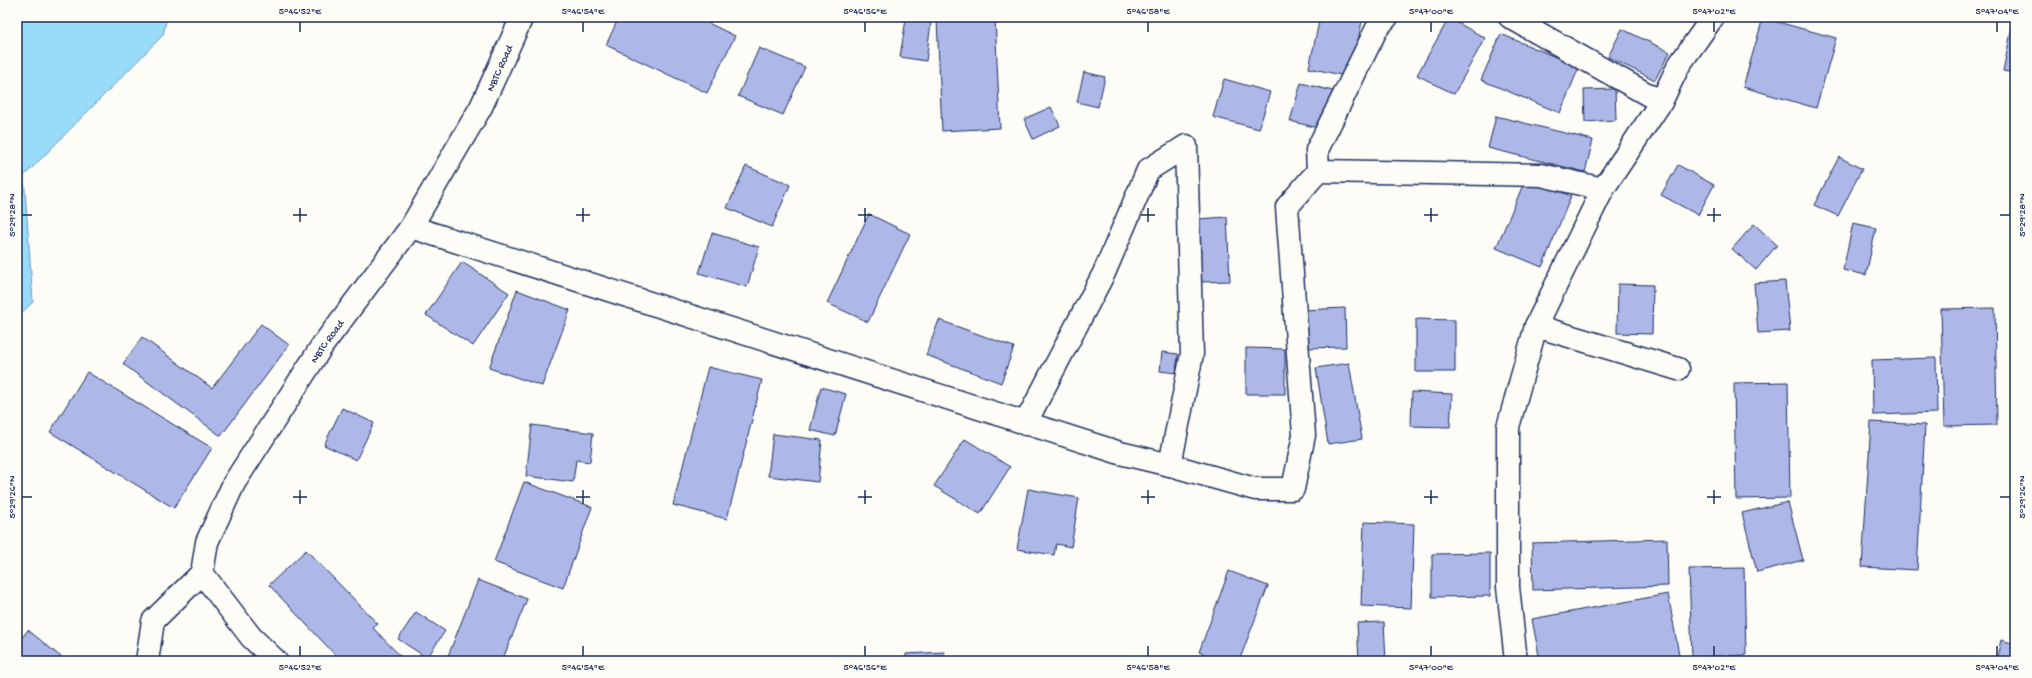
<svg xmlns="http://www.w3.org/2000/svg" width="2032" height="678" font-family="'Gochi Hand',sans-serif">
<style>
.water{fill:#98dcfa;stroke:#6697bc}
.building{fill:#adb8e9;stroke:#1b2f5e}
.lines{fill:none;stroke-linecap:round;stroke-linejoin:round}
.street-casing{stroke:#1b2f5e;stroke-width:25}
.street{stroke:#fdfcf7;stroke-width:22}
.ticks{fill:none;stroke:#1b2f5e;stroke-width:1.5}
.labels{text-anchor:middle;stroke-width:3;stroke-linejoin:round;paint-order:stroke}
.street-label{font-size:11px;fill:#1b2f5e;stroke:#fdfcf7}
.neatline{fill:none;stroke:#1b2f5e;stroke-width:1.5}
.ticks-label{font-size:10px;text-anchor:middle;fill:#1b2f5e}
</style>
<rect width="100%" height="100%" fill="#fdfcf7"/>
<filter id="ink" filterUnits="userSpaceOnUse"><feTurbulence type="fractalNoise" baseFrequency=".025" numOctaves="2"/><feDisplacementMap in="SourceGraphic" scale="8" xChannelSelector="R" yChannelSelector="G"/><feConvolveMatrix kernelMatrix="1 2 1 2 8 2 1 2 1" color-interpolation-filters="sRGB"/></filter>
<g filter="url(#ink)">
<path class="water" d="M17 17H167L163 35 24 176 33 302 17 317Z"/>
<g class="building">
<path d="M619 17H696L735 36 707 93 606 45Z"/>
<path d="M995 17 1000 128 942 131 937 19Z"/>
<path d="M1320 17H1363L1350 77 1309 68Z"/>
<path d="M2014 17H2015V73L2003 71Z"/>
<path d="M1449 18 1485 38 1454 94 1417 75Z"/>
<path d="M1763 18 1836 38 1816 108 1743 87Z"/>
<path d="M906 19 931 22 926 61 900 57Z"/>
<path d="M1622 29 1670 52 1655 80 1608 57Z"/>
<path d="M1501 34 1579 67 1560 113 1481 80Z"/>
<path d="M759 48 805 67 783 115 738 96Z"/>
<path d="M1084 72 1105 77 1098 107 1077 102Z"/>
<path d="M1224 79 1270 92 1259 129 1213 117Z"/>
<path d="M1301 83 1333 91 1322 129 1290 121Z"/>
<path d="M1615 89 1616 120 1585 122 1584 90Z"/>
<path d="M1051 107 1060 126 1033 139 1024 119Z"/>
<path d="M1496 116 1593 140 1585 172 1488 148Z"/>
<path d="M1839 157 1862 169 1838 216 1814 205Z"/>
<path d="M1678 165 1714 185 1698 215 1661 195Z"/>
<path d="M746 166 790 185 772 227 727 208Z"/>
<path d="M1526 178 1571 196 1542 267 1496 248Z"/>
<path d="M869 214 910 234 868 322 827 303Z"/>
<path d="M1227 217 1230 281 1200 282 1197 219Z"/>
<path d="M1853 223 1876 228 1866 275 1843 270Z"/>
<path d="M1754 224 1777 245 1756 270 1732 249Z"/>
<path d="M712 233 759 247 747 287 699 273Z"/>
<path d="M462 262 509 293 473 346 426 315Z"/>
<path d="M1785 281 1790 331 1758 333 1754 283Z"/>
<path d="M1618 284 1653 285 1652 334 1617 333Z"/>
<path d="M517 290 570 310 542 386 489 368Z"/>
<path d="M1345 308 1346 347 1304 348 1302 310Z"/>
<path d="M1995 308 1997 425 1944 426 1941 309Z"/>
<path d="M1416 319 1455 320V372H1416Z"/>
<path d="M939 320 1014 347 1001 383 926 355Z"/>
<path d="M261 324 289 345 221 436 123 364 142 337 212 388Z"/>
<path d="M1246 348 1285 349V394H1246Z"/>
<path d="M1162 352 1178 354 1176 373 1160 371Z"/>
<path d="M1936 358 1937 413 1873 415 1872 360Z"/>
<path d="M1349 363 1362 439 1328 444 1316 368Z"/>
<path d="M708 367 762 380 727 519 673 505Z"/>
<path d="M87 372 212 448 174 508 50 432Z"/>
<path d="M1788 382 1790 498 1736 499 1734 383Z"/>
<path d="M821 387 846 394 835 436 810 430Z"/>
<path d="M1412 392 1452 394 1450 427 1411 426Z"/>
<path d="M342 408 374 423 356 460 324 445Z"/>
<path d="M1871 422 1925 425 1917 570 1862 567Z"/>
<path d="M532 425 593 433 590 462 576 460 573 482 526 476Z"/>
<path d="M773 434 822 440 818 482 768 476Z"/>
<path d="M965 439 1010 467 980 514 934 486Z"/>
<path d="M524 482 592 507 563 588 494 562Z"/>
<path d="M1028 489 1079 498 1071 547 1056 544 1054 555 1017 549Z"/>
<path d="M1788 502 1803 560 1757 572 1742 513Z"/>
<path d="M1364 522 1414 524 1411 608 1361 606Z"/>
<path d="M1667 539 1668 586 1533 590 1532 543Z"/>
<path d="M306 550 378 624 373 628 405 661H341L269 585Z"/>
<path d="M1490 553V596L1432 597V554Z"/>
<path d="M1744 568 1746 655 1692 657 1689 569Z"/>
<path d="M1229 571 1268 586 1239 661H1223L1199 652Z"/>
<path d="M478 580 527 599 502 661H446Z"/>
<path d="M1668 594 1680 660 1540 661 1532 619Z"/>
<path d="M416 612 445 631 427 658 398 639Z"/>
<path d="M1384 622 1386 661H1359L1357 623Z"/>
<path d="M28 630 66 661H17V644Z"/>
<path d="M2001 640 2015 644V661H1996Z"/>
<path d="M944 652V661H906V654Z"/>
</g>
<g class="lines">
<defs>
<g id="street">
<path d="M1510 17 1661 102"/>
<path d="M1318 171 1541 175 1603 189"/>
<path d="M411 227 1120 453 1170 465 1255 489H1293L1304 435 1287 207 1318 171 1317 150 1377 28 1387 17"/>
<path d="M1536 326 1678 369"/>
<path d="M1025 424 1104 273 1148 170 1186 146 1192 354 1170 465"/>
<path d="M147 661 153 621 202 573"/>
<path id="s1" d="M276 661 251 637 202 573 207 542 234 483 322 346 411 227 481 107 522 17"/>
<path d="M1516 661 1508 587V427L1536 326 1603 189 1661 102 1679 65 1713 17"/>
</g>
</defs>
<use href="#street" class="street-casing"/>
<use href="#street" class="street"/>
</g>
</g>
<path class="ticks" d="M300 22V32M583 22V32M865 22V32M1148 22V32M1431 22V32M1714 22V32M1997 22V32M300 208V222M583 208V222M865 208V222M1148 208V222M1431 208V222M1714 208V222M22 215H32M293 215H307M576 215H590M858 215H872M1141 215H1155M1424 215H1438M1707 215H1721M2000 215H2010M300 490V504M583 490V504M865 490V504M1148 490V504M1431 490V504M1714 490V504M22 497H32M293 497H307M576 497H590M858 497H872M1141 497H1155M1424 497H1438M1707 497H1721M2000 497H2010M300 646V656M583 646V656M865 646V656M1148 646V656M1431 646V656M1714 646V656M1997 646V656"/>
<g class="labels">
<g class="street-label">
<text dy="4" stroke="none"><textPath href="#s1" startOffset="705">NBTC Road</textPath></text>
<text dy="4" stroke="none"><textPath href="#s1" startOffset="381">NBTC Road</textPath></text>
</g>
</g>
<rect width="2032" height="678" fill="none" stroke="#fdfcf7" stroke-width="44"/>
<rect x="22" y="22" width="1988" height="634" class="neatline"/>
<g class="ticks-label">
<text x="300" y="14">5°46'52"E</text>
<text x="583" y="14">5°46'54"E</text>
<text x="865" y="14">5°46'56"E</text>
<text x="1148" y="14">5°46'58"E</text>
<text x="1431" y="14">5°47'00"E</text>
<text x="1714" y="14">5°47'02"E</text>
<text x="1997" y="14">5°47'04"E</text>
<text transform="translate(11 215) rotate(-90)" y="4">5°29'28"N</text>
<text transform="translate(2021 215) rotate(-90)" y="4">5°29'28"N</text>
<text transform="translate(11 497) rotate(-90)" y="4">5°29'26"N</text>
<text transform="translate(2021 497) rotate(-90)" y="4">5°29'26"N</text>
<text x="300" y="670">5°46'52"E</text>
<text x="583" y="670">5°46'54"E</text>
<text x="865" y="670">5°46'56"E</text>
<text x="1148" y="670">5°46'58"E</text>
<text x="1431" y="670">5°47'00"E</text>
<text x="1714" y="670">5°47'02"E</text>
<text x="1997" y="670">5°47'04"E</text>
</g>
</svg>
